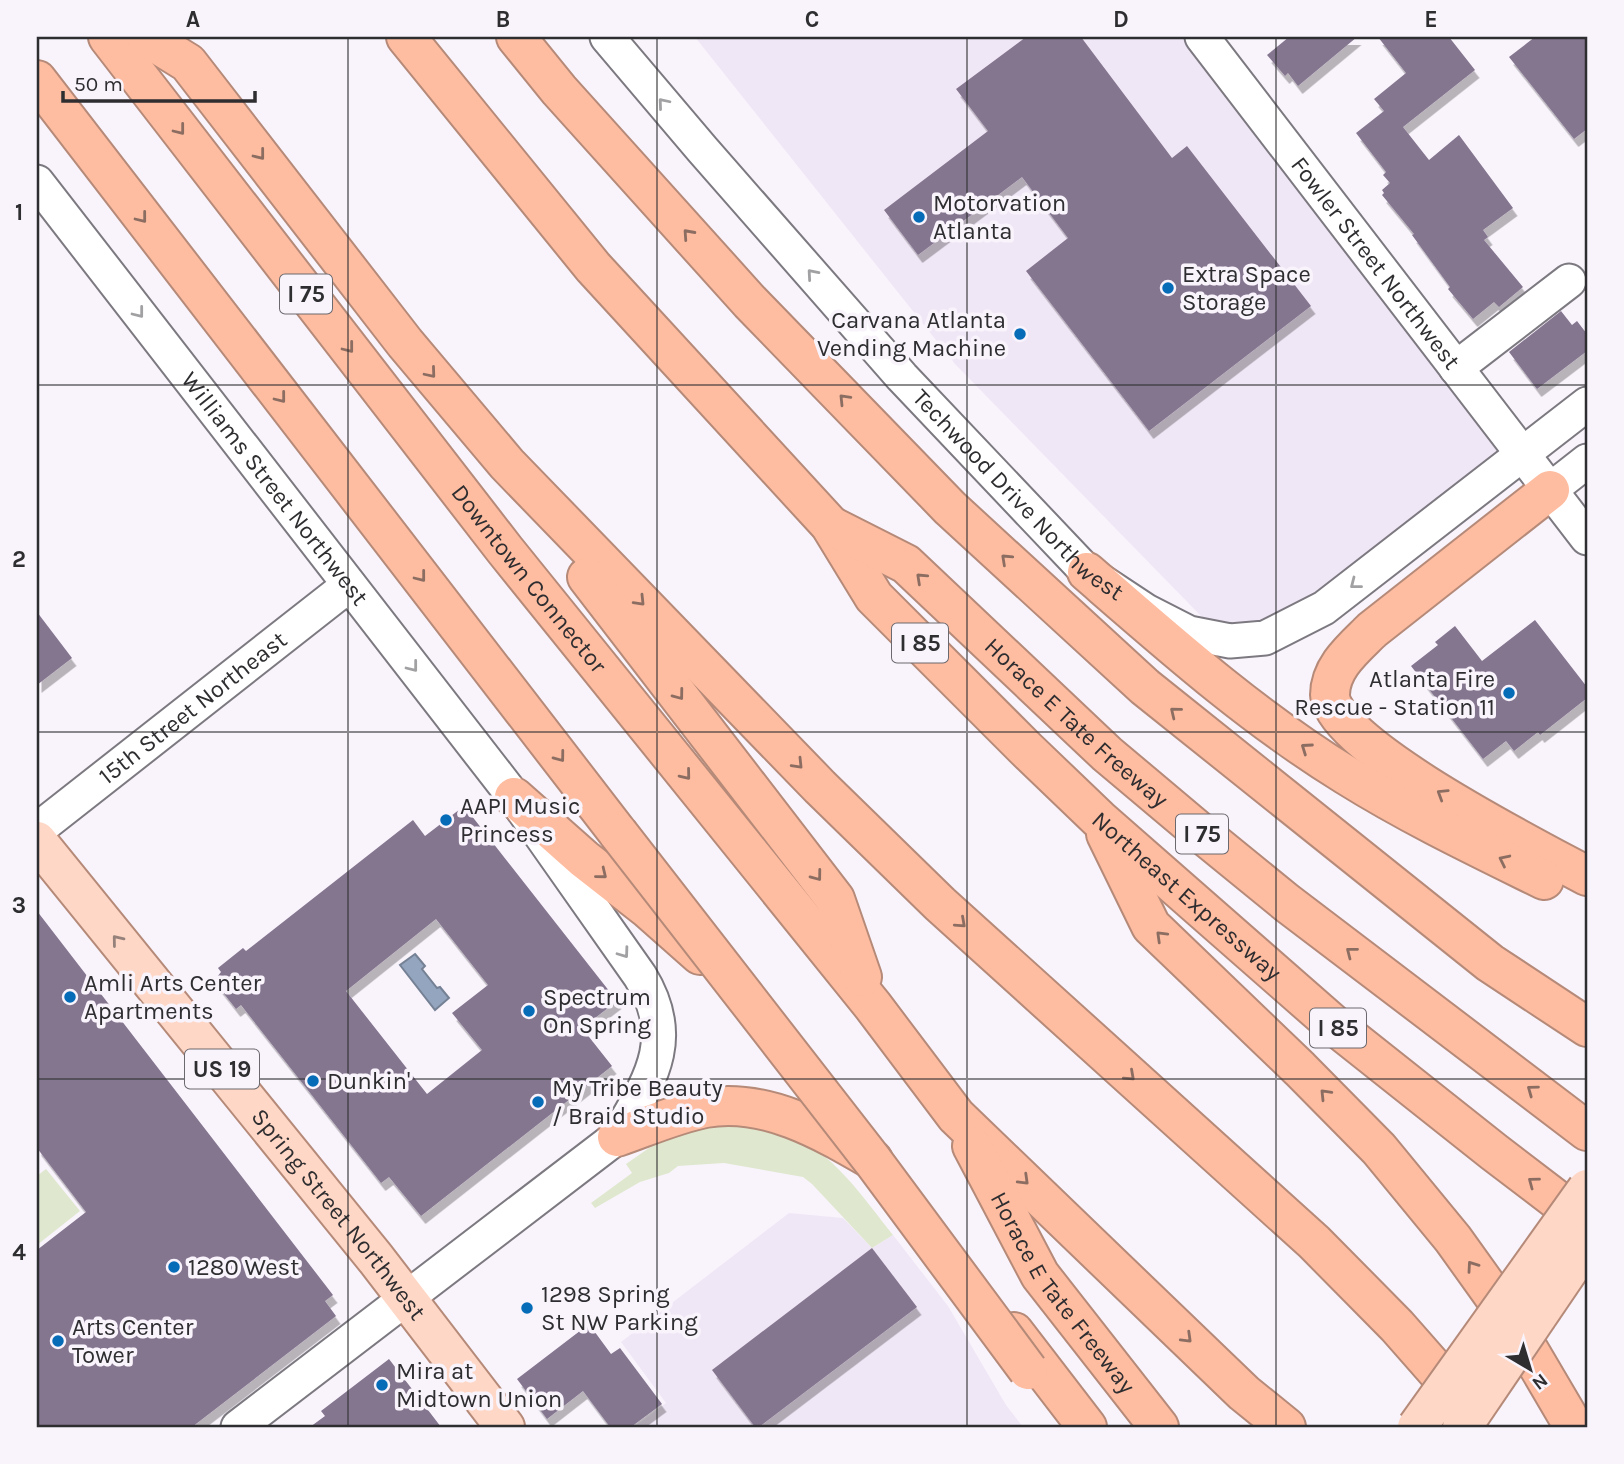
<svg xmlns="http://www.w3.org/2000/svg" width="1624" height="1464" font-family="Karla,sans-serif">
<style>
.built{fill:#f0e7f6}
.green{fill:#dfe8ce}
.water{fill:#94a5bf;stroke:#758194;stroke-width:2}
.building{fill:#857690;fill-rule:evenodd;filter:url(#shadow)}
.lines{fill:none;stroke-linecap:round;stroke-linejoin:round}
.minor-casing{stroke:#7d7980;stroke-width:37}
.major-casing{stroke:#b58a79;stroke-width:42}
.highway-casing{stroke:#b58a79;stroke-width:42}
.minor{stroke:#fff;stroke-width:33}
.major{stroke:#fed7c6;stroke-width:38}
.highway{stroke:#febca0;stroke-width:38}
.major-bridge-casing{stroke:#b58a79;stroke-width:42;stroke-linecap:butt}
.highway-bridge-casing{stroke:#b58a79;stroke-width:42;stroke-linecap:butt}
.major-bridge{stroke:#fed7c6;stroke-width:38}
.highway-bridge{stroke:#febca0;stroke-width:38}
.oneway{stroke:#a1a0a2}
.oneway2{stroke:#8c6d62}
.oneway3{stroke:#96827b}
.grid{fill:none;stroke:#2e2d30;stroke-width:2;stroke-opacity:0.55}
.poi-dot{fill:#066cb8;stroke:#f9f4fc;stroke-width:2.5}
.labels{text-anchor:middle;stroke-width:7;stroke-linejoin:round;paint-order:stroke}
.shield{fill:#f9f4fc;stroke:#6b696d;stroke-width:2}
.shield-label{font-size:23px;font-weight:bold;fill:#2e2d30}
.poi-label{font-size:24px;fill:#2e2d30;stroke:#f9f4fc;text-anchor:start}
.street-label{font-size:24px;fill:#2e2d30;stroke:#f9f4fc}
.neatline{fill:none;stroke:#2e2d30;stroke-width:2.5}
.grid-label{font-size:23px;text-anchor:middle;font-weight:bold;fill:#2e2d30}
</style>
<defs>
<filter id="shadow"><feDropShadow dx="4.5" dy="8" stdDeviation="0" flood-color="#0004"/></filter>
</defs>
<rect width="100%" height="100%" fill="#f9f4fc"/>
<g class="built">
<path d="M695 37H1203L1522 444 1242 658 955 364Z"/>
<path d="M789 1213 843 1218 872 1248 893 1235 948 1306 1006 1405 1023 1427H634L666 1403 621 1342Z"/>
</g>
<g class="green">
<path d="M737 1124C753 1127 770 1129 785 1134 832 1149 864 1199 893 1235L872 1248 812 1184 803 1177 724 1163 678 1166 669 1173 640 1182 595 1208 591 1203 632 1173 626 1164 649 1148 677 1132Z"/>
<path d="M46 1169 80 1211 37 1245V1176Z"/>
</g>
<path class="water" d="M415 954 425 966 422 969 437 988 440 987 449 998 435 1010 400 965Z"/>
<g class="building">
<path d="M1026 37H1081L1172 158 1187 146 1311 306 1149 431 1026 271 1068 238 1022 177 918 255 884 210 988 131 956 89Z"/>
<path d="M1289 37H1357L1298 86 1288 73 1285 76 1267 55Z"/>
<path d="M1378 37H1449L1475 70 1403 127 1429 160 1459 135 1513 208 1483 230 1488 237 1484 240 1523 287 1499 307 1494 302 1473 319 1448 289 1450 287 1412 235 1414 234 1382 195 1384 193 1382 190 1390 183 1383 175 1386 172 1356 133 1384 111 1374 99 1406 73Z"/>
<path d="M1535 37H1587V129L1574 139 1509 57Z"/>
<path d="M1561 311 1572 325 1577 321 1587 334V351L1537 389 1509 352Z"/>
<path d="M37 612 72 658 37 685Z"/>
<path d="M1535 620 1587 687V698L1540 735 1538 732 1514 751 1506 741 1483 759 1411 666 1438 645 1435 642 1455 626 1482 661Z"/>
<path d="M464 806 617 1001 582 1028 612 1066 421 1216 389 1177 381 1183 241 1005 236 1009 214 981 221 972 218 968 243 948 246 951 413 820 425 836ZM436 919 488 985 452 1013 482 1050 427 1094 346 991Z"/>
<path d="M37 911 333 1295 325 1301 336 1316 192 1427H37V1250L86 1212 37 1148Z"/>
<path d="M872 1248 917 1307 759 1427H755L712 1370Z"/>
<path d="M589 1324 611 1354 620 1348 662 1404 631 1427H610L583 1391 547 1419 517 1379Z"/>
<path d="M389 1359 441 1427H310L325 1416 321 1411Z"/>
</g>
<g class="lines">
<defs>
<g id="minor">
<path id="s1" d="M607 37 702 149 902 377 1087 572 1146 611 1189 633 1230 641 1265 638 1324 608 1587 404"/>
<path id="s2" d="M1202 37 1587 538"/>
<path id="s3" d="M37 182 514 797 640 976C679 1039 650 1080 617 1137L238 1427"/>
<path d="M1456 368 1569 281"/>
<path d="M1550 490 1587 461"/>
<path id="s4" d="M37 830 349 585"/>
</g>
<g id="major">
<path id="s5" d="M37 841 376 1259 505 1427"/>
</g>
<g id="highway">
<path id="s6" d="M108 37 505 550 873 1006 956 1116 1244 1393 1286 1427"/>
<path d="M146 37 188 63 405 343 507 464 820 787 940 904 1314 1242 1397 1326 1470 1409"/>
<path id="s7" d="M406 37 593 267 830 525 874 597 1026 749 1099 819 1334 1025 1494 1152 1587 1223"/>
<path d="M516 37 559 90 750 302 950 508 1145 687 1490 963 1587 1027"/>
<path d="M37 80 618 833"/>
<path d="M1550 490 1372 630C1354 648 1330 667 1330 695 1331 745 1541 851 1587 876"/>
<path id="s8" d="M831 526 906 564 1107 754 1195 828 1287 903 1587 1131"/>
<path d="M1087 572C1170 644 1252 717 1346 775 1410 815 1477 847 1544 880"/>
<path d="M587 577 835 899 862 977"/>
<path d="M514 797 584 859 648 909 700 955"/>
<path d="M1106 834 1151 926 1300 1069 1379 1149 1453 1239 1511 1320 1574 1427"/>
<path d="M617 1137C646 1127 675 1114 705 1108 765 1097 823 1131 873 1160"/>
<path id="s9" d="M972 1146 1040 1275 1159 1427"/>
<path d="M1014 1332 1087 1427"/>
</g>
</defs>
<use href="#minor" class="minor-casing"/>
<use href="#major" class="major-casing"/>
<use href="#highway" class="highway-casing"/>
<use href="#minor" class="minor"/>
<use href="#major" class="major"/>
<use href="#highway" class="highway"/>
<defs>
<g id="major-bridge">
<path d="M1417 1427 1587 1189"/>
<path d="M1462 1427 1587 1243"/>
</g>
<path id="highway-bridge" d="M618 833 873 1161 1028 1370"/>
</defs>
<use href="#major-bridge" class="major-bridge-casing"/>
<use href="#highway-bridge" class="highway-bridge-casing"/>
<use href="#major-bridge" class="major-bridge"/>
<use href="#highway-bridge" class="highway-bridge"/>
</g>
<defs><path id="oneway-chevron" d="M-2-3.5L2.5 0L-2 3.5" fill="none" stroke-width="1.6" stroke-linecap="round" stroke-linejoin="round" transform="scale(1.75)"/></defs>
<g class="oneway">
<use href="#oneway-chevron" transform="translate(663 103) rotate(-130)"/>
<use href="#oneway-chevron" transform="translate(812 274) rotate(-131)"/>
<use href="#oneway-chevron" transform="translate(139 313) rotate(52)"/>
<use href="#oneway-chevron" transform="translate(1355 584) rotate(142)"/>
<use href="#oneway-chevron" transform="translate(413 667) rotate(52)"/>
<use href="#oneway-chevron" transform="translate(624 953) rotate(54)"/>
</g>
<g class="oneway2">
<use href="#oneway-chevron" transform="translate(180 130) rotate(52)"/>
<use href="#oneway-chevron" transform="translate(260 155) rotate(52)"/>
<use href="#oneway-chevron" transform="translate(142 218) rotate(52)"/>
<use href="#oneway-chevron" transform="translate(688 234) rotate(-132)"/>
<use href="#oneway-chevron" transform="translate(349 348) rotate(52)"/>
<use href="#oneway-chevron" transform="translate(431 373) rotate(50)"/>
<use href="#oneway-chevron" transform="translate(281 398) rotate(52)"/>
<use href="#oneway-chevron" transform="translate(844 399) rotate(-134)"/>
<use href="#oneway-chevron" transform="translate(1006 559) rotate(-137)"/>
<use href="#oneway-chevron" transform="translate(421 577) rotate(52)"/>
<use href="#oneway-chevron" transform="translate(921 578) rotate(-137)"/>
<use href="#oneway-chevron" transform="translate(640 601) rotate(46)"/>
<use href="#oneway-chevron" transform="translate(679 695) rotate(53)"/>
<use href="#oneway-chevron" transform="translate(1175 712) rotate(-141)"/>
<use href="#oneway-chevron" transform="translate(1306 748) rotate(-145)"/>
<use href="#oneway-chevron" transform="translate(560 757) rotate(53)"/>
<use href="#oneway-chevron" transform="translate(798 764) rotate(46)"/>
<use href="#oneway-chevron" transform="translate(686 775) rotate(51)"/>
<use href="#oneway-chevron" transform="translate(1442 794) rotate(-148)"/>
<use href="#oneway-chevron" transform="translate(1504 860) rotate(-154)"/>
<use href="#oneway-chevron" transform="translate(602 874) rotate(39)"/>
<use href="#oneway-chevron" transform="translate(817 876) rotate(53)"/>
<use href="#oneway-chevron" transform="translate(961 923) rotate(42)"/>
<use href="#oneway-chevron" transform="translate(1161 936) rotate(-136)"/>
<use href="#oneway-chevron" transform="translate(1351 952) rotate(-142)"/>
<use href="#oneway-chevron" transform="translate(1130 1076) rotate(42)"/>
<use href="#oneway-chevron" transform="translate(1532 1090) rotate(-144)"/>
<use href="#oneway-chevron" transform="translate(1325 1094) rotate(-134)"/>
<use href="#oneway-chevron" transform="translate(1024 1180) rotate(44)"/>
<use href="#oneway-chevron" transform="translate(1533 1182) rotate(-143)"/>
<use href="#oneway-chevron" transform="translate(1472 1266) rotate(-125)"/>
<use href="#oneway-chevron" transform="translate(1187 1338) rotate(44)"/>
</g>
<use class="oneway3" href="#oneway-chevron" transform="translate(117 940) rotate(-129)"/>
<path class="grid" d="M348 37V1427M657 37V1427M967 37V1427M1276 37V1427M37 385H1587M37 732H1587M37 1079H1587"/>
<g class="poi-dot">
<circle cx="919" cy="217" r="7"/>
<circle cx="1168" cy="288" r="7"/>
<circle cx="1020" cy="334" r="7"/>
<circle cx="1509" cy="693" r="7"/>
<circle cx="446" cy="820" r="7"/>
<circle cx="70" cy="997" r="7"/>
<circle cx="529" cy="1011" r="7"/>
<circle cx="313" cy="1081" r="7"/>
<circle cx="538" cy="1102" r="7"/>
<circle cx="174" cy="1267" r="7"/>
<circle cx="527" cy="1308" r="7"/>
<circle cx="58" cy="1341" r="7"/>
<circle cx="382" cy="1385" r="7"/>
</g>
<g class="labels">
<g class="shield">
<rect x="280" y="274.5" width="52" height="39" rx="5"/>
<rect x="892" y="623.5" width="56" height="39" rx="5"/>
<rect x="1176" y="814.5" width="52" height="39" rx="5"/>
<rect x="1310" y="1008.5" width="56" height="39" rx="5"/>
<rect x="185" y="1049.5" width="74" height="39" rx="5"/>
</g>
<g class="shield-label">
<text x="306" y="302">I 75</text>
<text x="920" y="651">I 85</text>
<text x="1202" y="842">I 75</text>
<text x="1338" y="1036">I 85</text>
<text x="222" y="1077">US 19</text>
</g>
<g class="poi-label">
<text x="933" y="211">Motorvation<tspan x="933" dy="28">Atlanta</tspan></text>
<text x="1182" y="282">Extra Space<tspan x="1182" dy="28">Storage</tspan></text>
<text x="1006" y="328" text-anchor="end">Carvana Atlanta<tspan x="1006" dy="28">Vending Machine</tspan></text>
<text x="1495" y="687" text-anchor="end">Atlanta Fire<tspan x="1495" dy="28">Rescue - Station 11</tspan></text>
<text x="460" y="814">AAPI Music<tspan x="460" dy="28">Princess</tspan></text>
<text x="84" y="991">Amli Arts Center<tspan x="84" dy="28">Apartments</tspan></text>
<text x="543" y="1005">Spectrum<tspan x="543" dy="28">On Spring</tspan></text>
<text x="327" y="1089">Dunkin'</text>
<text x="552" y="1096">My Tribe Beauty<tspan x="552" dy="28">/ Braid Studio</tspan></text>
<text x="188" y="1275">1280 West</text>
<text x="541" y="1302">1298 Spring<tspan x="541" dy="28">St NW Parking</tspan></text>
<text x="72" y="1335">Arts Center<tspan x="72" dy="28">Tower</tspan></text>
<text x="396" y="1379">Mira at<tspan x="396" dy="28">Midtown Union</tspan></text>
</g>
<g class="street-label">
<text dy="8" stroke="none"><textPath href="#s2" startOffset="285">Fowler Street Northwest</textPath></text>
<text dy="8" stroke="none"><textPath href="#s3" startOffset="388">Williams Street Northwest</textPath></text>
<text dy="8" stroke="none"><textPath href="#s1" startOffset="616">Techwood Drive Northwest</textPath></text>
<text dy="8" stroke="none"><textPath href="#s6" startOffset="686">Downtown Connector</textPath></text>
<text dy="8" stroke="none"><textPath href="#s4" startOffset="198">15th Street Northeast</textPath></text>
<text dy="8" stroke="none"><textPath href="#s8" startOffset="317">Horace E Tate Freeway</textPath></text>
<text dy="8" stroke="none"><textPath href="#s7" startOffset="1164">Northeast Expressway</textPath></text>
<text dy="8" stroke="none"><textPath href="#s5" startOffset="480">Spring Street Northwest</textPath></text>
<text dy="8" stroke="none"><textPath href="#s9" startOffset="173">Horace E Tate Freeway</textPath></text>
</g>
</g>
<rect width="1624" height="1464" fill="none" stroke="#f9f4fc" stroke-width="77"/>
<g transform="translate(1530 1369) rotate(142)" stroke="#f9f4fc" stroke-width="5" paint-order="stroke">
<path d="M0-5L12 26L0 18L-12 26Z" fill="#2e2d30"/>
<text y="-10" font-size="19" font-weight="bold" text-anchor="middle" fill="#2e2d30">N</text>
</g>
<path d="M63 91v10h192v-10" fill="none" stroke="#2e2d30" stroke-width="3.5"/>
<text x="74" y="91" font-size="21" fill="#2e2d30" stroke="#f9f4fc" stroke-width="5" paint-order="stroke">50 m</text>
<rect x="38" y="38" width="1548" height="1388" class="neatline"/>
<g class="grid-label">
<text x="193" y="27">A</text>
<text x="503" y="27">B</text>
<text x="812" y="27">C</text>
<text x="1121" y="27">D</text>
<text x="1431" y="27">E</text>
<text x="19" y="220">1</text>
<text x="19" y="567">2</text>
<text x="19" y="913">3</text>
<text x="19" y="1260">4</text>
</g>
</svg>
